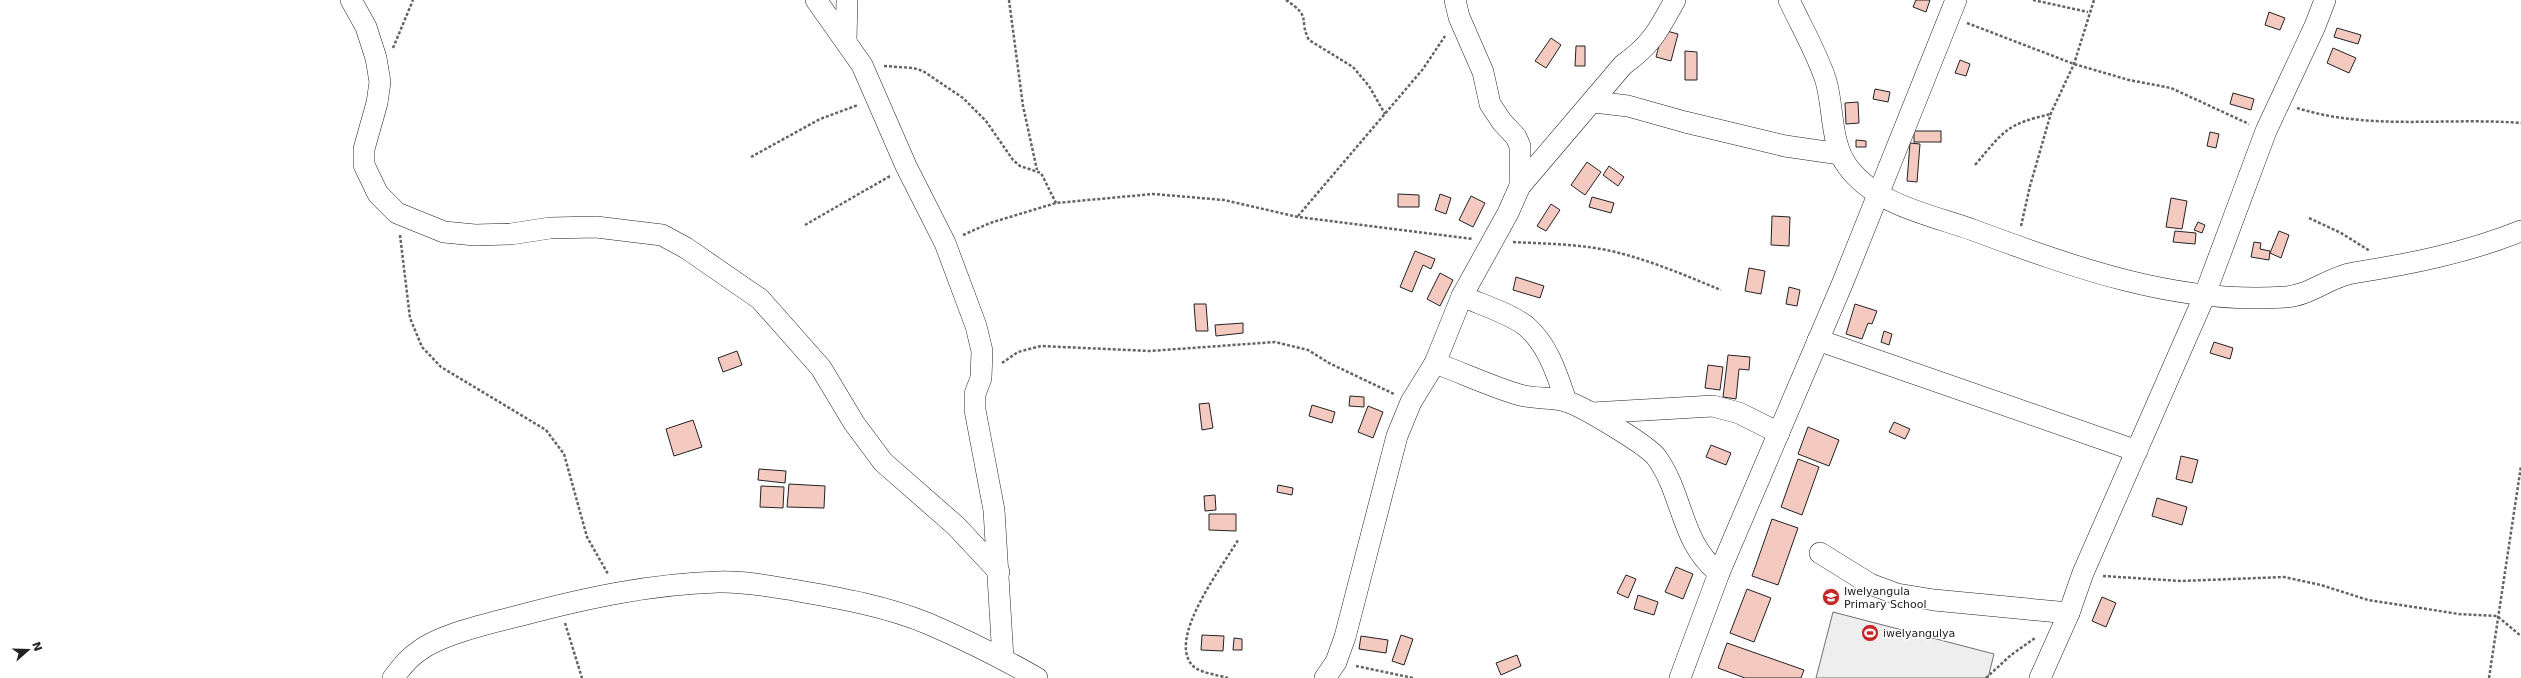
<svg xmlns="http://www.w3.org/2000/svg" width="2521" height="678" font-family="'DejaVu Sans',sans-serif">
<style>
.green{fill:#eee;stroke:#6f6f6f}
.building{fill:#f3c9c0;stroke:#222}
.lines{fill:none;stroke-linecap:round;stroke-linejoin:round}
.minor-casing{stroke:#222;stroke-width:22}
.path{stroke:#646464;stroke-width:2.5;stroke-dasharray:3 2;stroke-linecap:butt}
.minor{stroke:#fff;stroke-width:21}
.labels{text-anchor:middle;stroke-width:3;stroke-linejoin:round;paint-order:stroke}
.poi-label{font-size:11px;fill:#222;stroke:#fff;text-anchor:start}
</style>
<rect width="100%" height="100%" fill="#fff"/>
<path class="green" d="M1833 612 1994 654 1988 678H1816Z"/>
<g class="building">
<path d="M1916 0H1930L1926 12 1913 7Z"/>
<path d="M2269 12 2285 18 2280 30 2265 25Z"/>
<path d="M2337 28 2361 35 2358 44 2334 37Z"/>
<path d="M1663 30 1678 34 1671 61 1656 57Z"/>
<path d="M1551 38 1561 45 1546 68 1535 61Z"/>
<path d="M1576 46H1585V66H1575Z"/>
<path d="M2333 48 2356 58 2349 73 2327 63Z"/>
<path d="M1685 51 1697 52V80H1685Z"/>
<path d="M1960 60 1970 64 1966 76 1955 73Z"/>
<path d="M1875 89 1890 92 1888 102 1873 99Z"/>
<path d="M2233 93 2254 99 2251 110 2230 104Z"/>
<path d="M1858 102 1859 123 1846 124 1845 103Z"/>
<rect x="1914" y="131" width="27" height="11"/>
<path d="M2210 132 2219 134 2216 148 2207 146Z"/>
<path d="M1856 140 1866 141V147H1856Z"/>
<path d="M1910 143 1920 144 1917 182 1907 181Z"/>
<path d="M1587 162 1601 172 1585 195 1571 185Z"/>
<path d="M1609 166 1624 177 1618 186 1603 175Z"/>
<path d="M1398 194 1419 195V207H1398Z"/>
<path d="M1440 194 1451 198 1446 214 1435 210Z"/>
<path d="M1471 196 1485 203 1473 227 1459 220Z"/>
<path d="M1592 197 1614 203 1611 213 1589 207Z"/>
<path d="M2171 198 2187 201 2182 229 2166 227Z"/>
<path d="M1551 204 1560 210 1546 231 1537 226Z"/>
<path d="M1772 216 1790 217 1789 246 1771 245Z"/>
<path d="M2198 222 2205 225 2202 233 2194 230Z"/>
<path d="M2175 231 2196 233 2195 244 2173 242Z"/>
<path d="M2279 231 2289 235 2281 258 2270 253Z"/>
<path d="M2254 242 2261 243 2260 249 2270 251 2269 260 2251 257Z"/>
<path d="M1415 251 1435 259 1431 269 1423 265 1412 292 1400 287Z"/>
<path d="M1749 268 1765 271 1761 294 1745 291Z"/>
<path d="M1440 273 1453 280 1440 306 1427 299Z"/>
<path d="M1516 277 1544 286 1540 298 1513 290Z"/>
<path d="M1789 287 1800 290 1797 306 1786 304Z"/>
<path d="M1194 304H1206L1208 331H1196Z"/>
<path d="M1855 304 1877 311 1872 324 1868 323 1862 339 1846 334Z"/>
<path d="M1243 323V333L1216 336 1215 325Z"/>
<path d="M1884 331 1892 334 1889 345 1881 342Z"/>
<path d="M2214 342 2233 348 2230 359 2210 353Z"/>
<path d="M737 351 742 365 723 372 718 358Z"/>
<path d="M1728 355 1750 357 1749 370 1739 369 1736 399 1723 397Z"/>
<path d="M1708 365 1723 367 1720 390 1705 388Z"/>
<path d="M1350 396 1364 397V407L1349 406Z"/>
<path d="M1209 403 1213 428 1202 430 1199 404Z"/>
<path d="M1312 405 1335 412 1332 423 1309 416Z"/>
<path d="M1368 406 1383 412 1373 438 1358 432Z"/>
<path d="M693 420 702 447 674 456 666 429Z"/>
<path d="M1894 422 1910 429 1905 439 1889 432Z"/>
<path d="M1808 427 1839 440 1829 466 1798 454Z"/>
<path d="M1711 445 1731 453 1726 465 1706 457Z"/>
<path d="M2181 456 2198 460 2192 483 2176 479Z"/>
<path d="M1798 459 1819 467 1802 515 1781 507Z"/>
<path d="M759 469 786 471 785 483 758 480Z"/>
<path d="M789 484 825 486 824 508 787 507Z"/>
<path d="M1278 485 1293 488 1292 495 1277 492Z"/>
<path d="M761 486 784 487 783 508 760 507Z"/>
<path d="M1215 495 1216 510 1205 511 1204 496Z"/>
<path d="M2157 498 2187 507 2182 525 2152 516Z"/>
<path d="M1209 514H1236V531L1209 530Z"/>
<path d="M1772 519 1798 528 1778 585 1752 576Z"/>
<path d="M1676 567 1693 574 1683 599 1665 592Z"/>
<path d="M1626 575 1636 579 1628 598 1617 593Z"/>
<path d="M1747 589 1771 598 1754 642 1730 633Z"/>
<path d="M1638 595 1658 602 1654 615 1634 609Z"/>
<path d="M2102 597 2116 603 2106 627 2092 621Z"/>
<path d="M1202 635 1224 636 1223 651 1201 650Z"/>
<path d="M1401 635 1413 639 1404 665 1392 661Z"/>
<path d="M1361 636 1388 640 1386 653 1359 649Z"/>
<path d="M1234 638 1242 639V650H1233Z"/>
<path d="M1727 643 1804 670 1801 678H1745L1718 668Z"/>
<path d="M1517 655 1521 666 1501 675 1496 663Z"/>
</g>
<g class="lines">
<defs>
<g id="minor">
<path d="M351 0 366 27 376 58 380 82 377 103 364 149V165L378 194 397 213 444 232 475 235 511 234 550 228 596 227 662 235 686 248 760 299 821 368 854 423 883 462 956 526 999 572"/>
<path d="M816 0 862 65 906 166 945 243 976 326 982 351 981 378 975 394V410L994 510 1003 659"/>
<path d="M1455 0 1459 17 1483 72 1490 104 1502 122 1516 137 1520 146V186"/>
<path d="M1789 0C1801 26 1817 53 1826 81 1834 109 1830 143 1848 167 1876 205 1931 215 1973 230 2073 267 2177 305 2285 297 2309 296 2329 277 2353 273 2410 264 2466 253 2521 231"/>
<path d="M846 40 847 0"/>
<path d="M1594 102 1628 106 1685 122 1785 146 1840 154"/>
<path d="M1462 296C1482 305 1509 313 1526 326 1548 345 1557 374 1566 401"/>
<path d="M1818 340 2137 451"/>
<path d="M1435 363C1463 373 1492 387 1520 395 1535 399 1551 397 1565 401 1581 405 1649 446 1657 458 1684 496 1680 542 1719 573"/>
<path d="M1592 413 1713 406 1739 413 1779 433"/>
<path d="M1820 553 1870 584 1897 594 1934 600 2069 613"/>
<path d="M393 678C401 668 408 658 419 651 441 634 494 622 522 615 586 598 651 584 718 582 742 581 769 586 793 590 839 598 886 606 929 624 966 640 1002 658 1037 678"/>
<path d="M1325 678 1336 662 1345 637 1397 436 1411 402 1435 363 1462 296 1508 213 1520 186 1623 65C1652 44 1658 31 1675 0"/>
<path d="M1680 678 1719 573 1843 282 1956 0"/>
<path d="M2040 678 2069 613 2083 573 2204 297 2266 131 2315 26 2325 0"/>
</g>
</defs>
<use href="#minor" class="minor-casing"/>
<g class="path">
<path d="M1009 0 1023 106 1037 170"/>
<path d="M1286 0C1313 18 1298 19 1309 40L1353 67 1369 86 1385 114"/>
<path d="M2033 0 2088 12"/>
<path d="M1967 23 2074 64 2129 80 2171 88 2249 124"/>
<path d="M393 48 413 0"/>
<path d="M884 66 913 68 923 71 963 98 986 121 1013 160 1020 166 1041 173 1056 203"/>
<path d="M2297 108C2370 131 2446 117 2521 123"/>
<path d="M751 157 820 119 858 105"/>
<path d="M1975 165C2004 131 2006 124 2051 114"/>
<path d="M1298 216 1423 69 1445 36"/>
<path d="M2309 218 2341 233 2370 251"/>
<path d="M805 225 890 176"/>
<path d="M2021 226 2030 186 2051 113 2074 64 2094 0"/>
<path d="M400 235 410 318 422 347 441 367 546 430 564 454 587 537 608 574"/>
<path d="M963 235 990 223 1056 203 1153 194 1224 200 1298 217 1473 239"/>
<path d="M1513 242C1550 244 1588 244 1623 254 1657 263 1689 277 1721 290"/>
<path d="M1002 363 1018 352 1041 346 1150 351 1275 342 1308 350 1329 363 1394 394"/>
<path d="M2103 576 2181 581 2284 577 2321 585 2368 600 2459 614 2497 616 2521 636"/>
<path d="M565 623 582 678"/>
<path d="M1356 666 1413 678"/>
<path d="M1228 678C1218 675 1200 673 1193 666 1166 639 1223 566 1238 540"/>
<path d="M1986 678 2011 655 2035 638"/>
<path d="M2489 678 2521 466"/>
</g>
<use href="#minor" class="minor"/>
</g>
<defs>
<symbol id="school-disc" viewBox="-11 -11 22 22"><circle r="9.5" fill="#c62828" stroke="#fff"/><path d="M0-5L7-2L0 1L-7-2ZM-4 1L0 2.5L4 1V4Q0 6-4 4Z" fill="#fff"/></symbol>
<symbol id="stadium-disc" viewBox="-11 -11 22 22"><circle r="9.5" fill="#c62828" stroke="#fff"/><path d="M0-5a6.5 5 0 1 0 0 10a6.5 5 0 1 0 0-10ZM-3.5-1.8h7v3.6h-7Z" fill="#fff"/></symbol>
</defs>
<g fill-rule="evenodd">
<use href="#school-disc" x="1821" y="587" width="20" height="20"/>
<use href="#stadium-disc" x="1860" y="623" width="20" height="20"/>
</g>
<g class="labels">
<g class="poi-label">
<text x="1844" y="595">Iwelyangula<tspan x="1844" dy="13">Primary School</tspan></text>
<text x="1883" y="637">iwelyangulya</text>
</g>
</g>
<g transform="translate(28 650) rotate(70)" stroke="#ffffff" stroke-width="3" paint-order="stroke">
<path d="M0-3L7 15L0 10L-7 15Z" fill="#222222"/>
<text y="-6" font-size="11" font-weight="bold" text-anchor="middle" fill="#222222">N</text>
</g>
</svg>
